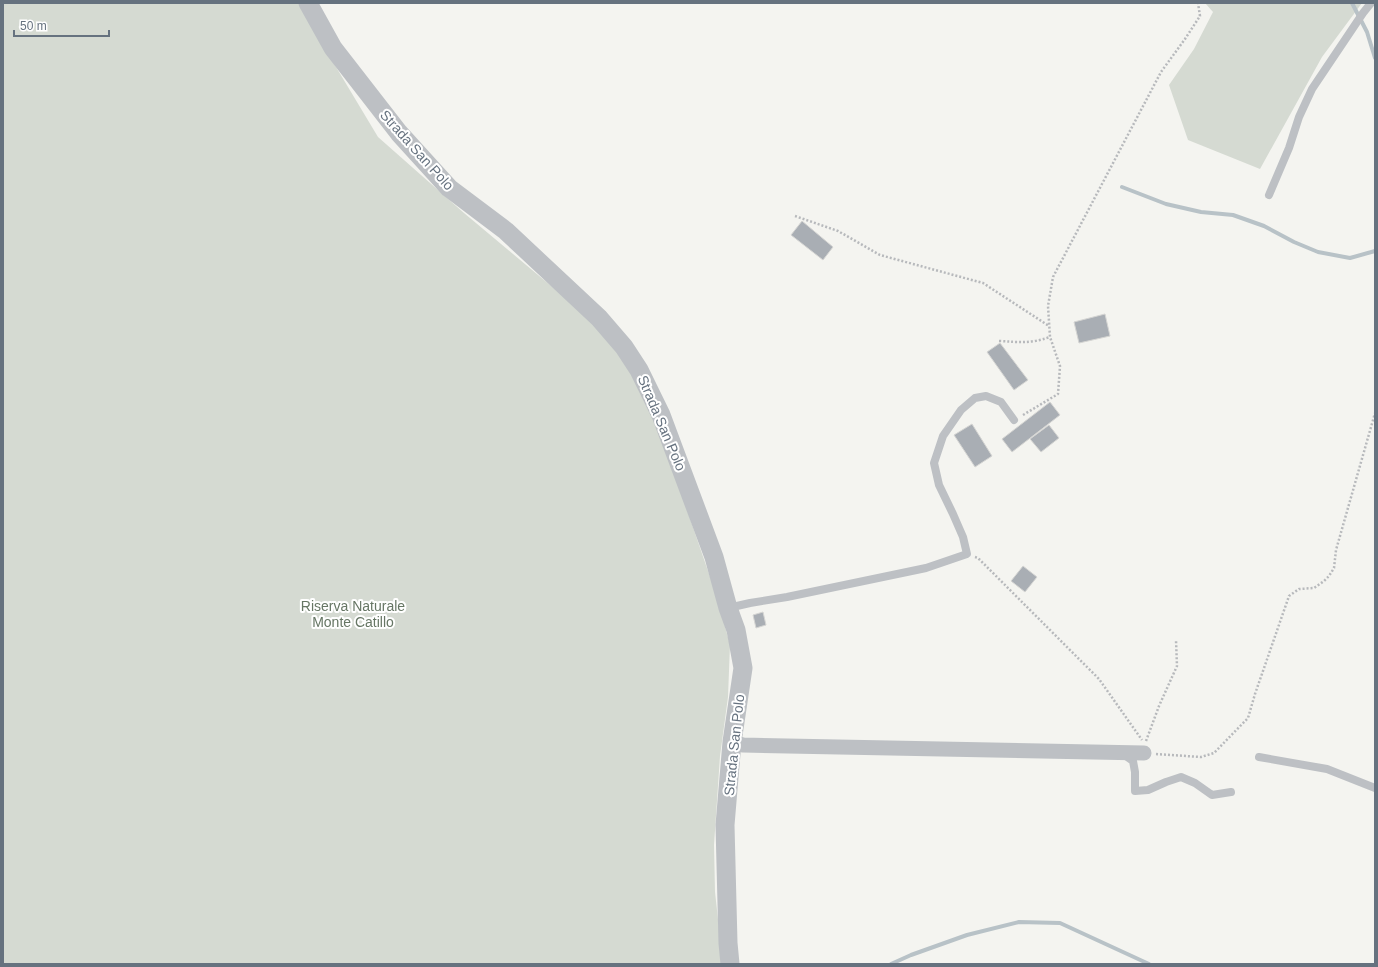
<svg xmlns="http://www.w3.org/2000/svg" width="1378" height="967" font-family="Helvetica,sans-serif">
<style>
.green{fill:#d5dad2}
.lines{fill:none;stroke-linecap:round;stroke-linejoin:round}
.stream{stroke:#b8c2c7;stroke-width:4}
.building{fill:#a9aeb4;stroke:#d5d5d3}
.path{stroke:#b7b9bc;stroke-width:2.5;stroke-dasharray:2 2;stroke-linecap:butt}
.service{stroke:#bdc0c4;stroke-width:8}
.minor{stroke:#bdc0c4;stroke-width:15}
.tertiary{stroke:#bdc0c4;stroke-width:19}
.labels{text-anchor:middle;stroke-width:4;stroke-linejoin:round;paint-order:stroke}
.street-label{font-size:14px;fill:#66727f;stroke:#fff}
.park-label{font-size:14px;fill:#667664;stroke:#fff}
</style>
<rect width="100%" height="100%" fill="#f4f4f0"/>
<g class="green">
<path d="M3 3H301L330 57 378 137 464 213 599 326 631 369 656 420 718 600 730 645 728 697 720 756 714 845 715 892 723 964H3Z"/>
<path d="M1205 3H1362L1322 57 1260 169 1188 140 1169 85 1194 49 1213 12Z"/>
</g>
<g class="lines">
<g class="stream">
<path d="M1352 3 1367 32 1375 58"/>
<path d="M1122 187 1166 204 1201 212 1233 215 1264 226 1294 242 1318 252 1350 258 1375 251"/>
<path d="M891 964 911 955 967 935 1019 922 1060 923 1149 964"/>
</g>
</g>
<g class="building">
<path d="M802 221 833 247 823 260 791 235Z"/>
<path d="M1105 314 1110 336 1079 343 1074 322Z"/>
<path d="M1000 343 1028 380 1014 390 987 352Z"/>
<path d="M1050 402 1060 415 1012 452 1002 439Z"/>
<path d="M972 424 992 456 975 467 954 435Z"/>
<path d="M1049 425 1059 438 1041 452 1030 439Z"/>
<path d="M1023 566 1037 577 1025 592 1011 581Z"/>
<path d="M763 612 766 625 756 628 753 615Z"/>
</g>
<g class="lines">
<g class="path">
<path d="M795 216 838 231 880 255 983 283 1049 326"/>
<path d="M999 341C1019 342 1030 344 1050 337"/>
<path d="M1023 415 1058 394 1060 366 1050 337 1048 306 1053 277 1161 72 1185 39 1200 16 1198 3"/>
<path d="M975 557 978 558 1099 679 1142 740"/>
<path d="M1146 741 1159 706 1177 666 1176 640"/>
<path d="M1156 754 1201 757 1214 753 1248 718 1255 694 1289 596 1299 589 1314 588 1324 581 1329 576 1334 568 1336 550 1375 413"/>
</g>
<g class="service">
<path d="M1269 195 1289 148 1299 117 1312 89 1363 13 1371 3"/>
<path d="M728 608 750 603 787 597 926 568 967 554 963 537 953 514 939 485 934 463 943 436 961 410 975 398 986 396 1001 402 1014 420"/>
<path d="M1123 754 1133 761 1135 772V791L1148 790 1166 782 1181 777 1195 783 1212 795 1231 792"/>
<path d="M1259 757 1327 769 1375 788"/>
</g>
<path class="minor" d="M732 742 743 745 1144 753"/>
<path class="tertiary" d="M308 3 333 48 399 133 449 188 506 231 599 318 624 347 639 370 661 415 714 557 728 608 736 630 743 668 732 742 725 825 728 943 730 964"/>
</g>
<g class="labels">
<g class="street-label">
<text transform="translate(417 150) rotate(48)" y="5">Strada San Polo</text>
<text transform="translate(662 423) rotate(67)" y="5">Strada San Polo</text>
<text transform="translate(734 745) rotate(-84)" y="5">Strada San Polo</text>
</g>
<g class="park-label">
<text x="353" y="611">Riserva Naturale<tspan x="353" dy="16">Monte Catillo</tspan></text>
</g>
</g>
<rect width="1378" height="967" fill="none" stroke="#66727f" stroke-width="8"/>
<path d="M14 30v6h95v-6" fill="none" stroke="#66727f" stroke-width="2"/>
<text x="20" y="30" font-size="12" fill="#66727f" stroke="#ffffff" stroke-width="3" paint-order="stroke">50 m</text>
</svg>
